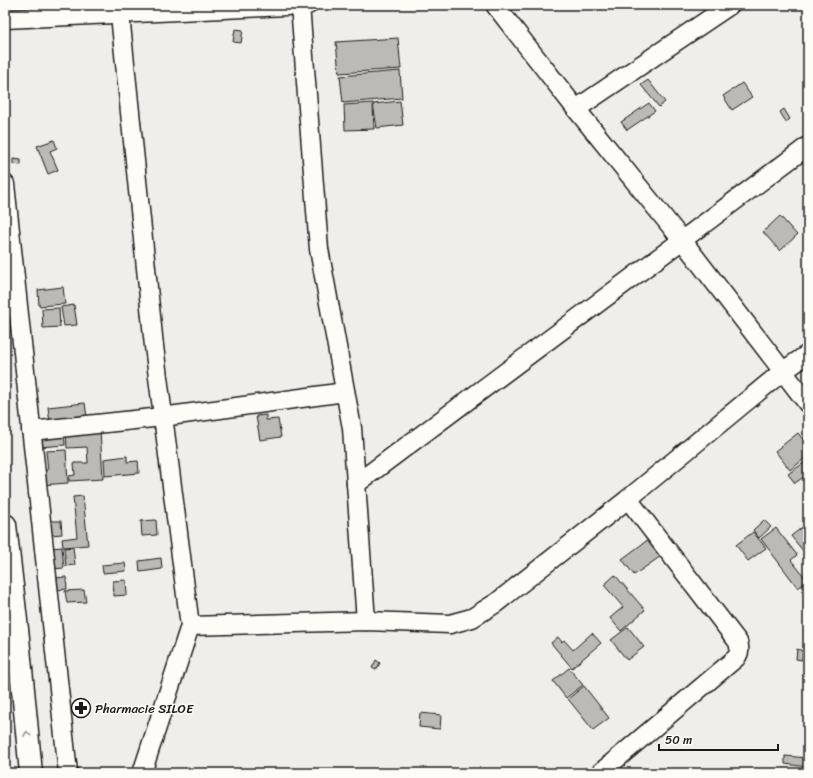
<svg xmlns="http://www.w3.org/2000/svg" width="813" height="778" font-family="Sriracha,sans-serif">
<style>
.building{fill:#bbbab6;stroke:#1c1c1c}
.lines{fill:none;stroke-linecap:round;stroke-linejoin:round}
.street-casing{stroke:#1c1c1c;stroke-width:21}
.highway-casing{stroke:#1c1c1c;stroke-width:25}
.street{stroke:#fdfcf7;stroke-width:18}
.highway{stroke:#fdfcf7;stroke-width:22}
.oneway{stroke:#989794}
.labels{text-anchor:middle;stroke-width:3;stroke-linejoin:round;paint-order:stroke}
.poi-label{font-size:13px;fill:#1c1c1c;stroke:#fdfcf7;text-anchor:start}
</style>
<rect width="100%" height="100%" fill="#f0eeea"/>
<filter id="ink" filterUnits="userSpaceOnUse"><feTurbulence type="fractalNoise" baseFrequency=".025" numOctaves="2"/><feDisplacementMap in="SourceGraphic" scale="8" xChannelSelector="R" yChannelSelector="G"/><feConvolveMatrix kernelMatrix="1 2 1 2 8 2 1 2 1" color-interpolation-filters="sRGB"/></filter>
<g filter="url(#ink)">
<g class="building">
<path d="M235 29 243 30 241 43 233 42Z"/>
<path d="M398 38 401 69 339 73 336 42Z"/>
<path d="M400 71 402 98 343 103 340 76Z"/>
<path d="M648 80 665 102 659 107 641 85Z"/>
<path d="M742 83 752 97 732 110 723 96Z"/>
<path d="M400 101 403 125 377 128 373 104Z"/>
<path d="M373 103 374 129 345 130 344 105Z"/>
<path d="M649 103 655 111 627 130 621 122Z"/>
<path d="M784 109 790 119 786 122 780 112Z"/>
<path d="M54 140 57 148 50 151 58 170 48 174 37 146Z"/>
<path d="M13 159 21 160V165L13 164Z"/>
<path d="M780 216 797 235 780 251 763 232Z"/>
<path d="M63 287 65 304 39 306 38 290Z"/>
<path d="M74 305 77 325 64 326 61 307Z"/>
<path d="M59 308 60 327 43 328 42 309Z"/>
<path d="M85 403 87 418 50 423 48 407Z"/>
<path d="M266 415V420L278 419 281 437 260 440 256 416Z"/>
<path d="M100 430 103 479 69 481V476L75 475 74 463H88L87 447 67 448 66 432Z"/>
<path d="M798 433 808 446V456L790 470 775 451Z"/>
<path d="M64 434 65 445 40 447 39 435Z"/>
<path d="M66 450 68 483 41 485 40 470H48L46 451Z"/>
<path d="M127 456V462L138 461 139 473 105 476 104 459Z"/>
<path d="M808 460V474L795 483 788 474Z"/>
<path d="M83 496 88 545 63 547 62 539 77 537 73 497Z"/>
<path d="M156 520 157 535 142 536 141 521Z"/>
<path d="M764 520 771 527 759 538 753 530Z"/>
<path d="M50 521H61L62 534 51 535Z"/>
<path d="M804 526 808 531V549L804 552 791 536Z"/>
<path d="M776 528 797 555 791 560 808 581 798 588 761 539Z"/>
<path d="M753 532 766 548 748 561 736 545Z"/>
<path d="M649 539 661 556 634 575 622 559Z"/>
<path d="M62 547 64 568 53 569 51 548Z"/>
<path d="M73 547 75 565 66 566 64 548Z"/>
<path d="M161 558 162 569 140 572 139 561Z"/>
<path d="M125 563 126 571 103 573 102 565Z"/>
<path d="M615 575 645 610 621 631 610 618 623 607 604 585Z"/>
<path d="M66 577 67 589 57 590 56 578Z"/>
<path d="M126 580 127 595 114 596 113 581Z"/>
<path d="M84 590 86 602 67 603 65 591Z"/>
<path d="M628 627 644 647 627 660 611 640Z"/>
<path d="M592 633 601 643 572 668 551 643 558 637 562 642 564 640 573 650Z"/>
<path d="M797 649 803 651 802 660 796 659Z"/>
<path d="M376 660 380 663 376 670 372 668Z"/>
<path d="M569 668 583 685 566 698 553 681Z"/>
<path d="M584 686 609 718 593 730 568 699Z"/>
<path d="M420 713 441 715 440 729 419 727Z"/>
<path d="M785 756 808 758V767L785 764Z"/>
</g>
<g class="lines">
<defs>
<g id="street">
<path d="M119 5 154 346 190 626 142 773"/>
<path d="M300 5 319 249 352 428 366 621"/>
<path d="M495 5 576 109 682 240 808 404"/>
<path d="M5 19 308 5"/>
<path d="M576 109 730 5"/>
<path d="M5 184 68 773"/>
<path d="M31 431 162 417 345 392"/>
<path d="M356 484 808 146"/>
<path d="M190 626 366 621 450 624 472 618 496 603 628 499 782 372 808 354"/>
<path d="M600 773 736 658C740 652 740 649 738 642L628 499"/>
</g>
<path id="highway" d="M5 525 18 638 31 773"/>
</defs>
<use href="#street" class="street-casing"/>
<use href="#highway" class="highway-casing"/>
<use href="#street" class="street"/>
<use href="#highway" class="highway"/>
</g>
<defs><path id="oneway-chevron" d="M-2-3.5L2.5 0L-2 3.5" fill="none" stroke-width="1.6" stroke-linecap="round" stroke-linejoin="round"/></defs>
<use class="oneway" href="#oneway-chevron" transform="translate(27 734) rotate(-96)"/>
</g>
<defs>
<symbol id="pharmacy-ring" viewBox="-11 -11 22 22"><circle r="9.5" fill="#fdfcf7" stroke="#1c1c1c" stroke-width="1.5"/><path d="M-2-6h4v4h4v4h-4v4h-4v-4h-4v-4h4Z" fill="#1c1c1c"/></symbol>
</defs>
<g fill-rule="evenodd">
<use href="#pharmacy-ring" x="70" y="697" width="22" height="22"/>
</g>
<g class="labels">
<g class="poi-label">
<text x="95" y="713">Pharmacie SILOE</text>
</g>
</g>
<rect width="813" height="778" fill="none" stroke="#fdfcf7" stroke-width="20"/>
<rect x="10" y="10" width="793" height="758" fill="none" stroke="#1c1c1c" stroke-width="1.5" filter="url(#ink)"/>
<path d="M659 744v6h119v-6" fill="none" stroke="#1c1c1c" stroke-width="2"/>
<text x="665" y="744" font-size="12" fill="#1c1c1c" stroke="#fdfcf7" stroke-width="3" paint-order="stroke">50 m</text>
</svg>
